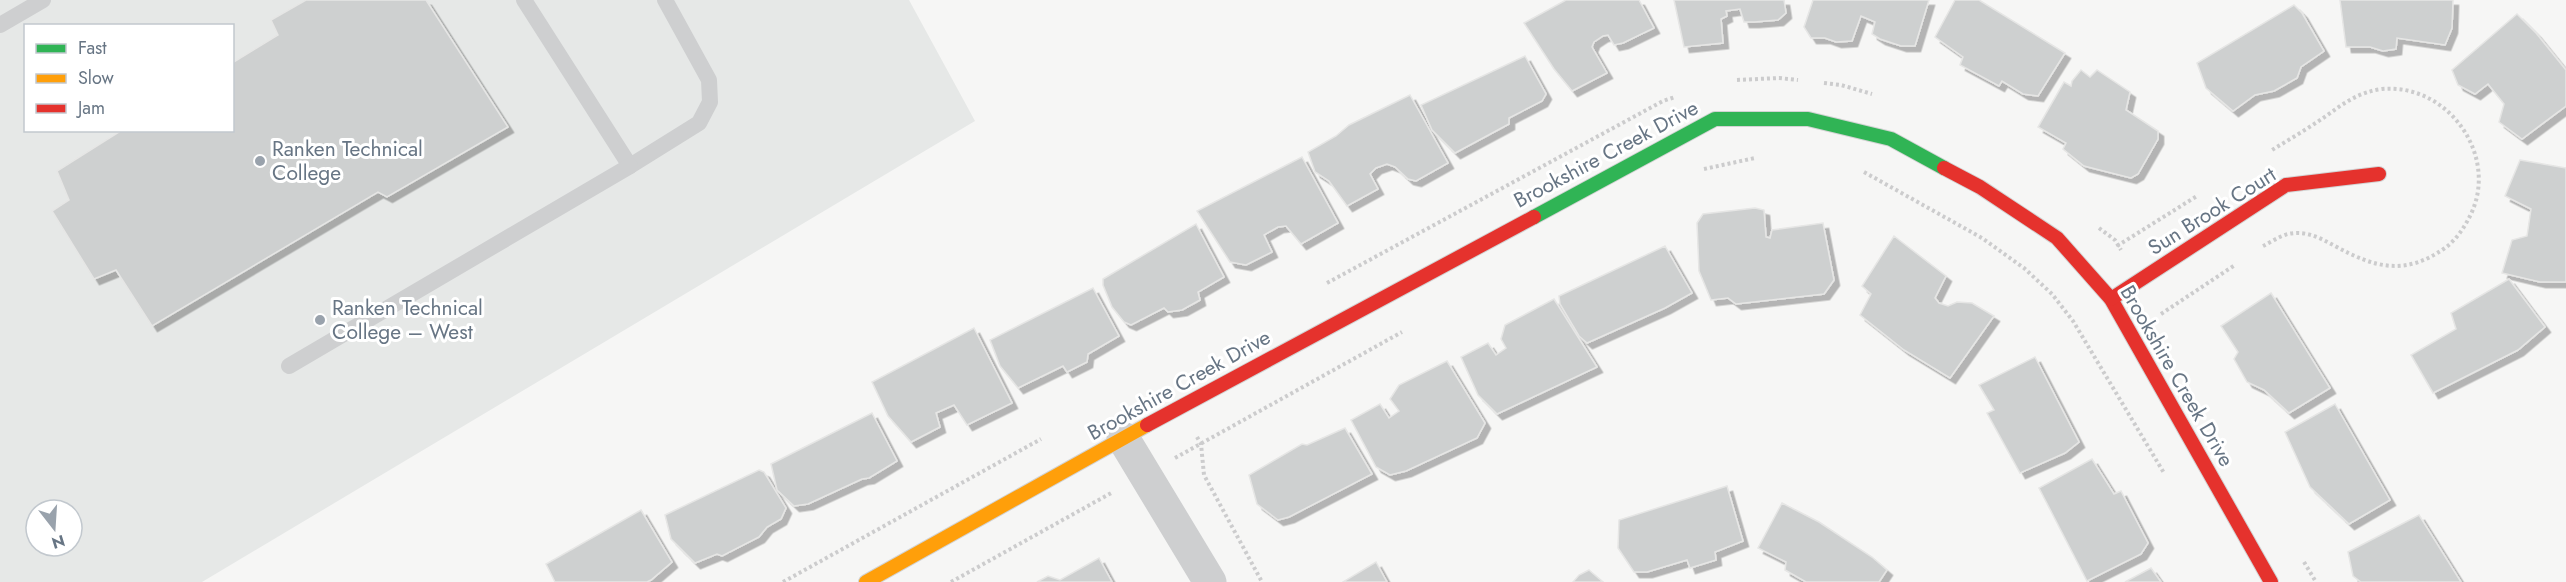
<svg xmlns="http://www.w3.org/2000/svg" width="2566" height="582" font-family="Jost,sans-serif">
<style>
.built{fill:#e6e8e7;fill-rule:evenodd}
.building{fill:#ced0d0;stroke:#e6e6e5;stroke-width:1.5;filter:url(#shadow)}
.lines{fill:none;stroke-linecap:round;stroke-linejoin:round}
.fast-casing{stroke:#d2d3d3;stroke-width:16}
.slow-casing{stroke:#d2d3d3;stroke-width:16}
.jam-casing{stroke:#d2d3d3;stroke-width:16}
.path{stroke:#cccccd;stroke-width:4;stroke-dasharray:3 3;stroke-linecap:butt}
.lane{stroke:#cecfd0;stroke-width:16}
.street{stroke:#cecfd0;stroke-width:33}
.fast{stroke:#30b455;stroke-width:14}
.slow{stroke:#ff9f0a;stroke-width:14}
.jam{stroke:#e5322d;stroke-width:14}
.poi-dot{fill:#99a2ac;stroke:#fff;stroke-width:2}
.labels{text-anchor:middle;stroke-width:6;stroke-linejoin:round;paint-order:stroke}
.poi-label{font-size:21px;fill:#677584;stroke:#fff;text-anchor:start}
.street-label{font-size:21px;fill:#677584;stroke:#fff}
</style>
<defs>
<filter id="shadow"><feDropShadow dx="5.5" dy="5.5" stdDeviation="0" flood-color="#0004"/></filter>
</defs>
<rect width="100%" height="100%" fill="#f6f6f5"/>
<path class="built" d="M0 0H909L975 121 202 582H0ZM26 26H232V130H26ZM36 510H72V546H36Z"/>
<g class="building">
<path d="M306 0H426L508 127 387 197 378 192 152 326 116 270 94 279 52 211 69 200 57 171 122 130H232V63L278 35 271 20Z"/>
<path d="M1566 0H1639L1654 28 1623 43 1614 45 1608 35 1603 36 1594 42 1592 47 1607 73 1572 91 1554 69 1524 23Z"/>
<path d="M1674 0H1784L1786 13 1778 20 1754 22H1744L1740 9 1726 11 1727 16 1721 19 1723 43 1684 47Z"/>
<path d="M1813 0H1929L1915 46H1901L1880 39 1872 34 1875 22 1861 16 1852 41 1836 42 1825 38H1811L1804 27Z"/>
<path d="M1955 0H1979L2065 53 2038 96 2023 94 2002 81 1999 86 1960 65 1963 57 1935 37Z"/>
<path d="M2340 0H2453L2452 28 2445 45 2397 38 2396 49 2383 51 2370 47H2346Z"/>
<path d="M2294 5 2302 13 2324 51 2301 67 2297 78 2274 91 2255 95 2233 111 2206 88 2197 63Z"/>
<path d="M2517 14 2536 33 2566 70V106L2522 139 2499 122 2504 104 2488 84 2475 94 2458 85 2452 70Z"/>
<path d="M1525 56 1546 94 1542 101 1509 118V124L1455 153 1432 130 1421 105Z"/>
<path d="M2081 70 2090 77 2097 70 2130 92 2126 110 2158 131V139L2138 174 2131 178 2084 166 2063 149 2066 143 2038 127 2064 82 2071 86 2072 81Z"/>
<path d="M1410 95 1448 163 1416 181 1408 179 1395 167 1387 164 1376 168 1370 174 1378 189 1347 206 1329 181 1315 172 1308 152 1336 136 1349 125Z"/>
<path d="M1302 157 1338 223 1301 244 1286 226 1278 227 1264 235 1272 252 1246 265 1230 262 1197 211Z"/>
<path d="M2520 160 2566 168V282H2540L2502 273 2512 240 2527 236 2531 209 2505 196Z"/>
<path d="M1755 208 1764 210 1766 237 1770 238 1772 230 1823 223 1834 280 1824 294 1736 304 1728 298 1711 300 1699 271 1697 223 1703 214Z"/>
<path d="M1196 224 1224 277 1198 292 1200 300 1182 310 1168 312 1164 308 1131 325 1124 322 1112 307 1103 285V279Z"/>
<path d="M1894 236 1946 276 1935 298 1939 303 1948 306 1957 302 1972 303 1994 316 1950 378 1904 350 1860 315 1871 294 1862 286Z"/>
<path d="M1665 246 1692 293 1665 308 1587 343 1579 336 1560 304 1559 296Z"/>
<path d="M2509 279 2545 327 2518 350 2433 393 2411 355 2456 329 2451 313Z"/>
<path d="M1093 288 1119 336 1088 354 1087 362 1067 372 1063 366 1018 388 1000 366 990 340Z"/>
<path d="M2271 293 2330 388 2289 413 2264 390 2247 382 2234 359 2238 352 2221 326Z"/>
<path d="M1554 299 1597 367 1497 414 1478 395 1461 357 1488 343 1496 355 1506 348 1501 339 1505 325Z"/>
<path d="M974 328 1012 403 967 425 954 405 936 413 940 427 911 442 888 416 872 382Z"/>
<path d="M2035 357 2079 442 2065 453 2020 473 1987 413 1994 410 1979 385Z"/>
<path d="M1447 361 1485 423 1477 438 1406 471 1390 475 1376 467 1351 420 1380 404 1389 418 1399 411 1390 399 1399 385Z"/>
<path d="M2335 404 2390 500 2349 524 2310 487 2285 432Z"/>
<path d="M872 413 897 461 869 478 862 479 808 504 794 506 777 490 771 464Z"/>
<path d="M1345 428 1372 474 1289 517 1278 520 1257 504 1249 475 1302 444 1307 445Z"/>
<path d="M2092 459 2114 494 2121 491 2148 543 2141 554 2087 581 2039 488Z"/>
<path d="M759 470 764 472 786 508 781 519 767 527 759 537 722 556 717 554 695 563 671 539 665 515Z"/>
<path d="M1727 486 1743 541 1715 552 1716 560 1690 568 1687 560 1647 572H1634L1618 548 1619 520Z"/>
<path d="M1782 503 1819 522 1872 557 1887 570 1879 582H1806L1785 570 1786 562 1758 548Z"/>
<path d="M641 510 672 562 651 580 647 582H555L546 564Z"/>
<path d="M2419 515 2461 582H2361L2353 576 2348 552Z"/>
<path d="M1099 558 1112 582H1037L1048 576 1060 580Z"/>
<path d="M1376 562 1387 582H1343Z"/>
<path d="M2151 568 2161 582H2125Z"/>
<path d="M1589 570 1603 582H1573L1579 575Z"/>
</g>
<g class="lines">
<defs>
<path id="fast" d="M1534 217 1715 119H1808L1891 139 1944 168"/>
<path id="slow" d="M866 582 1147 425"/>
<g id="jam">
<path d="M1944 168 1980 187 2057 238 2111 299 2271 582"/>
<path d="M2111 299 2286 185 2379 174"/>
<path d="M1147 425 1534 217"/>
</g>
</defs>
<use href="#fast" class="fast-casing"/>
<use href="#slow" class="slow-casing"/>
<use href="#jam" class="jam-casing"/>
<g class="path">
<path d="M1737 80 1779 78 1798 80"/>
<path d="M1824 83 1841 85 1872 94"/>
<path d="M1704 169 1755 158"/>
<path d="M1864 172 1982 238 2024 268 2052 294 2073 321 2164 473"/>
<path d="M2099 228 2115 240 2121 250"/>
<path d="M2117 246 2197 196"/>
<path d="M2263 246C2271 242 2280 236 2288 234 2306 230 2320 238 2335 246 2375 268 2405 276 2445 248 2456 240 2464 228 2470 216 2500 157 2449 83 2382 89 2359 92 2344 103 2326 116 2309 128 2290 139 2272 150"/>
<path d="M1327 283 1663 101 1675 97"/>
<path d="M2161 314 2235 265"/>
<path d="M1197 437 1201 444 1204 475 1262 582"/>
<path d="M1175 458 1402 332"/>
<path d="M2304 562 2316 582"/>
<path d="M783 582 1041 439"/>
<path d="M951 582 1113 492"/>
</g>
<g class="lane">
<path d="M524 0 630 166 699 123 710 102 709 80 665 0"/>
<path d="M0 25 43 0"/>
<path d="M289 366 630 166"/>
</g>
<path class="street" d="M1123 438 1210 582"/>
<use href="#fast" class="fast"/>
<use href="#slow" class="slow"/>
<use href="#jam" class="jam"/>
</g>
<g class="poi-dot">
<circle cx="260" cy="161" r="6"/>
<circle cx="320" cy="320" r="6"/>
</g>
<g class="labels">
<g class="poi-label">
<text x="272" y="156">Ranken Technical<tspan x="272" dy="24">College</tspan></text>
<text x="332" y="315">Ranken Technical<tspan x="332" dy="24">College – West</tspan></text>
</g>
<g class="street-label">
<text transform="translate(1606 154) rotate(-28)" y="7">Brookshire Creek Drive</text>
<text transform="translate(2212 211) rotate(-32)" y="7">Sun Brook Court</text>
<text transform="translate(2177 376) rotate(60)" y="7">Brookshire Creek Drive</text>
<text transform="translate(1179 385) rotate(-29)" y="7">Brookshire Creek Drive</text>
</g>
</g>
<rect x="24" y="24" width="210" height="108" fill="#ffffff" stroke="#c2c8ce" stroke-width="1.5"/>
<rect x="36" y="44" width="30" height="9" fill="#30b455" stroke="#c2c8ce" stroke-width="1.5"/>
<text x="78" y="54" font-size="18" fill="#677584">Fast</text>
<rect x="36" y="74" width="30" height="9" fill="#ff9f0a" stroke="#c2c8ce" stroke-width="1.5"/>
<text x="78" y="84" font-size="18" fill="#677584">Slow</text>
<rect x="36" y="104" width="30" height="9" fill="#e5322d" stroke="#c2c8ce" stroke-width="1.5"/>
<text x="78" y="114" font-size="18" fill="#677584">Jam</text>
<g transform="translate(54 528) rotate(163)"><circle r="28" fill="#ffffff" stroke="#c2c8ce" stroke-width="1.5"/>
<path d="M0-4.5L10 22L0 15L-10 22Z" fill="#99a2ac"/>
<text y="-9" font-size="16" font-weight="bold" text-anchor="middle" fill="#677584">N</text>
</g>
</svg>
